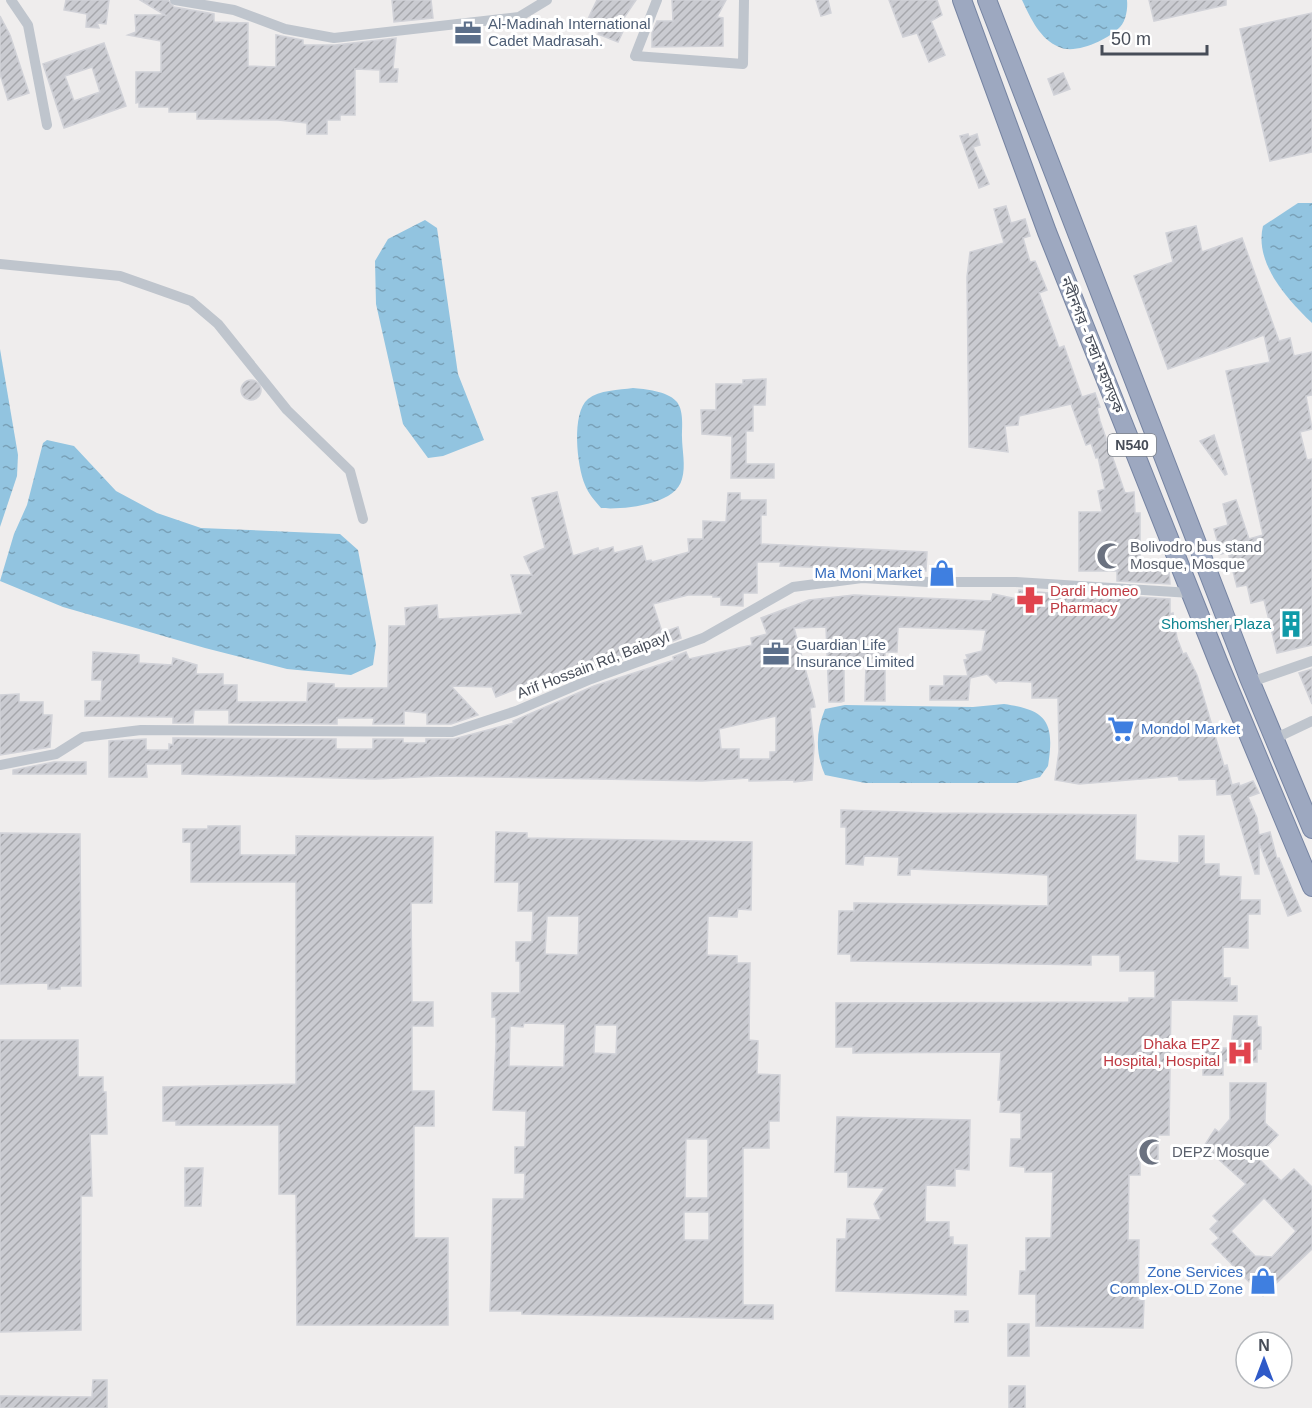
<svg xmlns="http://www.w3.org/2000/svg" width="1312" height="1408" font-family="Arial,'Noto Sans Bengali',sans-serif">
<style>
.water{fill:url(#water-ripples)}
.building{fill:url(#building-hatch);stroke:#d1d2d8;stroke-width:1.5;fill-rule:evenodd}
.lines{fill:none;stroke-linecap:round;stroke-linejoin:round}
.trunk-casing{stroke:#7684a2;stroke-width:20}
.minor{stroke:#bfc5cd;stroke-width:10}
.trunk{stroke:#9da8c0;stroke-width:18}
.labels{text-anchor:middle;stroke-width:6;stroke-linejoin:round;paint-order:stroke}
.shield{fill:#fff;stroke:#7e828a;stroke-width:1.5}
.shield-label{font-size:14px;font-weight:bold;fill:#474d58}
.service-label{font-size:15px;fill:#4e5e75;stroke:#fff;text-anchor:start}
.street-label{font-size:15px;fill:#474d58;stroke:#fff}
.worship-label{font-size:15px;fill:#5b616d;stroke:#fff;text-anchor:start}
.shop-label{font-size:15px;fill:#366cbe;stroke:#fff;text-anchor:end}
.health-label{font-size:15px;fill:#be3a42;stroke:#fff;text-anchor:start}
.culture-label{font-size:15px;fill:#0d838f;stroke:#fff;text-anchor:end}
</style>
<defs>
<pattern id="water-ripples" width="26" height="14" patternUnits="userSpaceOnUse" patternTransform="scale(1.5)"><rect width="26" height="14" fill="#92c4e0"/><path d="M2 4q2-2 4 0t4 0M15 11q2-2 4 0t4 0" fill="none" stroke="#79a1b8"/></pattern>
<pattern id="building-hatch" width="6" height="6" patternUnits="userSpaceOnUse" patternTransform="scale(1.5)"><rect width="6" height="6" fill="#cacbd1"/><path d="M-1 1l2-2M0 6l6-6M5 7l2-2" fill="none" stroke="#a6a7ac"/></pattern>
</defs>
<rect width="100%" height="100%" fill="#efeded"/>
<g class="water">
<path d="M1022 0H1127C1128 8 1126 21 1120 27 1109 39 1076 55 1059 47 1040 39 1031 19 1022 0Z"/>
<path d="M1298 203H1312V323C1287 299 1254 263 1263 226Z"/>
<path d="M425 220 437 228 458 374 484 440 443 456 428 458 403 424 376 304 375 261 388 239Z"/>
<path d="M0 349 18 455 17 476 0 527Z"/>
<path d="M633 388C645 389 667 391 676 401 684 409 682 427 682 437 682 450 686 466 682 479 676 505 622 510 601 508 595 501 588 493 585 485 577 466 571 413 588 399 599 390 619 390 633 388Z"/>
<path d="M47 440 74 446 116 491 157 513 201 528 340 534 358 550 376 644 373 665 351 675 287 669 205 648 63 607 0 581 14 534 27 505 43 443Z"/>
<path d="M1004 704C1047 710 1055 722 1048 766L1040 777 1017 783H865L825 775C815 753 816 731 825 709L845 705 973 707Z"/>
</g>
<g class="building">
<path d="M66 0H109L106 24 97 23 99 28 86 27 87 14 64 10Z"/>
<path d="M140 0H168L174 7 214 14V22L248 23V66L276 67V35L303 40V45H335L396 38 393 69H398L397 82H380V70L355 69V115H340V120H327V134H307V123L278 120 197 119V112H169V107H139V102L136 103V72H161V41L128 35 136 32 135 15H165Z"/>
<path d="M392 0H431L433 18 394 22Z"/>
<path d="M597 0H636L619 25 625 27 618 42 598 34 601 26 588 19Z"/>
<path d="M672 0H726L717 17 723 18V46L652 47V33L657 21H673Z"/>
<path d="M816 0H828L831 13 821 16Z"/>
<path d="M889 0H937L942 15 931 21 945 55 929 62 917 33 903 37Z"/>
<path d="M1149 0H1226V5L1154 21Z"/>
<path d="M1312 13V152L1270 161 1240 29Z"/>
<path d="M0 16 10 35 29 93 8 100 0 74Z"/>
<path d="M104 43 126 106 64 128 43 64ZM92 67 100 92 74 101 65 76Z"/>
<path d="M1063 73 1070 89 1054 95 1048 79Z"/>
<path d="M968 134 969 137 977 134 980 145 973 147 989 184 979 188 960 136Z"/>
<path d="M1006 206 1011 223 1025 219 1030 236 1023 238 1030 262 1035 261 1047 290 1039 293 1059 348 1064 346 1082 397 1095 393 1100 407 1097 408 1100 421 1125 493 1134 492 1135 513H1140V565H1161V570H1169L1170 584 1117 581V571H1079V512H1102L1098 491 1105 489 1098 457 1096 458 1091 443 1086 445 1071 404 1019 416 1018 425 1005 426 1008 452 969 447 967 277 970 252 1004 243 994 209Z"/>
<path d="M1196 226 1202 252 1242 238 1279 341 1290 338 1294 356 1312 352V395L1306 396 1312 429 1300 432 1307 460 1312 459V645L1277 653 1264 600 1251 603 1247 585 1237 587 1228 552 1221 554 1214 529 1228 525 1223 504 1236 500 1249 539 1263 535 1226 371 1270 362 1264 335 1168 369 1134 276 1173 262 1166 233Z"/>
<path d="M766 379 765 405H753V431H746V464H774V478H731L732 436 702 434 701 410H716V384H743V380Z"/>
<circle cx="251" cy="390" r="10"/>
<path d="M1214 435 1227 474 1225 475 1200 441Z"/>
<path d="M557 492 573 556 598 548 599 551 613 547 614 553 642 546 646 561 651 560 652 562 689 552 688 539H703V521L726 522 728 493H740V500H766V515H761V544L927 552 926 571 780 566 781 562H757V593H743V606L721 605V597H713V595H688L653 604 664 638 634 649 636 654 568 681 564 670 496 697 492 687 451 686 478 715 451 724H427V713L404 711V724H373L374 718H337V724L229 723V710H194L193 723H173V717L85 716V701H101L102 680H92L93 652 139 655V663L172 665 173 658 197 665 196 674H223V685H237V702H307L308 683 334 684V688H388L389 626H406L405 608 437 605 438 619 522 614 511 575H532L524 557 545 548 532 498Z"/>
<path d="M1019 590 1108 599V595L1170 599V614L1173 613 1177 638 1183 654 1186 653 1197 675 1224 766 1227 765 1232 785 1239 783 1240 786 1253 781 1259 793 1248 797 1257 818 1259 835 1270 832 1277 859 1279 858 1301 911 1288 916 1259 843V874H1255L1231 794 1217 795 1216 779 1179 780 1178 776 1079 784 1055 780 1059 751 1058 698H1032V682L998 681 996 683 987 674 970 678 968 700H930V686H944V676H968L964 660 968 659 966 655 982 651 986 630 898 627 897 652H885V701H865L866 663 844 664V701L841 702H829L826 627 794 628 814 701 815 707 810 708 814 746 812 780 794 782V780L749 781V778L702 781 441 776 375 779 182 774V764H146L147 777H109V741L146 739V750H169V744L173 745V738L336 739V749H373V739H403V743H426V739H454L514 723 513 721 594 686 674 660 673 657 686 652 689 659 752 645 751 638 767 634 761 618 809 600 854 595 991 601 993 594 1017 599ZM776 716V752H770V759H739V749H721L719 729Z"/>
<path d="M678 627 681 638 668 643 664 632Z"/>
<path d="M1312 669V704L1299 673Z"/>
<path d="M19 694V702H43V715H52L50 747 0 755V695Z"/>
<path d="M54 762H86V774H13V770Z"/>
<path d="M841 810 932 813 1136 815 1135 860 1179 863V836H1204V864H1219V876L1241 877 1240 900H1260V914H1248V948L1223 947V978H1230V986H1237V1001L1171 1000 1169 1135H1158V1162H1140V1175H1129L1128 1240H1139L1138 1300H1144L1143 1328 1036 1326V1294H1019L1020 1271H1026V1238H1051L1053 1172H1025V1167L1010 1166 1011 1139H1021V1113L1000 1112 1001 1100H998L1001 1052 853 1053V1047H836V1003L1129 1002V998H1155V971H1120V955H1091V965L851 961V954H838L839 911H854V903L1048 906V875L910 869V875H898L899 857 864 856 863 865 846 864V827H841Z"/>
<path d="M208 826H240V855H296V836L433 837 432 903H411L412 1002H433V1026H412V1091H434V1126H414V1238H448V1325H297L296 1194H279V1125H176V1121H163V1087L296 1084V882H191V842H183V829H208Z"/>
<path d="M496 832 527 833V838L752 842 751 910 738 909 737 917 708 916 707 955 737 956V963H750L749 1040 758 1041 757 1074 780 1075 779 1121H769V1148H743V1305H773V1319L522 1314V1311H490L493 1199H524L525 1173H515V1147H525L526 1111 493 1110 496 1045V1017H492V993H520V961H516V942H532L533 911H518L519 882H495ZM547 916H579L578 955 545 954ZM524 1023 565 1024 564 1067 509 1066 510 1026 523 1027ZM595 1025H617L616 1054 594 1053ZM686 1139H708V1198H685ZM684 1212H709V1240H684Z"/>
<path d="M0 833 80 834 81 986H60V989H48V983L0 984Z"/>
<path d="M1234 1016H1257V1026L1261 1027V1049H1257V1062L1223 1061V1075H1203V1048H1231Z"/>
<path d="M0 1040H78V1077H103V1092H106L107 1134H90L92 1196H81V1330L0 1332Z"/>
<path d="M1230 1083H1266L1265 1123 1278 1135 1257 1157 1281 1181 1294 1169 1312 1187V1249L1263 1296 1212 1244 1219 1238 1210 1229 1218 1221 1213 1216 1246 1184 1204 1146 1215 1129 1219 1132 1230 1119ZM1264 1198 1296 1231 1272 1257 1255 1256 1231 1231Z"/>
<path d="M837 1117 970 1120 969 1170 955 1169V1186L926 1185 925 1222H949V1237H953V1245H967L966 1295 836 1291 837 1239H846L847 1219 881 1220 874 1204 885 1188 848 1187V1172H835Z"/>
<path d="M185 1168H203L201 1206H185Z"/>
<rect x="955" y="1311" width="13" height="11"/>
<rect x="1008" y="1324" width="21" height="32"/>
<path d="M93 1380H107V1408H0V1396L92 1397Z"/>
<rect x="1009" y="1386" width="16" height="22"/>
</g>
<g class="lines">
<defs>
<g id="trunk">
<path d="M962 0 1047 232 1219 664 1312 887"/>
<path d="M987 0 1249 678 1312 829"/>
</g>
</defs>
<use href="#trunk" class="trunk-casing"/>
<g class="minor">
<path d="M11 0 28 25 47 125"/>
<path d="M175 0 234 10 285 29 334 38 519 17 547 0"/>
<path d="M657 0 635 56 743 64 744 0"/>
<path d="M0 264 120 276 191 301 218 324 287 410 350 471 363 519"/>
<path d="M1251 682 1312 661"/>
<path d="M1274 739 1312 721"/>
<path d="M0 765 56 754 83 737 141 730 452 732 516 711 591 679 703 638 793 587 862 578 928 582H1016L1191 593"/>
</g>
<use href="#trunk" class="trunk"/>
</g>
<defs>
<symbol id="office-bare" viewBox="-9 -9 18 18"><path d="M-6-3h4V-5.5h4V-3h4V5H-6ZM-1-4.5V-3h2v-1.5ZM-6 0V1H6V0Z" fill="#5c6f8a" stroke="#fff" stroke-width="2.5" paint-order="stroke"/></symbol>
<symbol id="mosque-bare" viewBox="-9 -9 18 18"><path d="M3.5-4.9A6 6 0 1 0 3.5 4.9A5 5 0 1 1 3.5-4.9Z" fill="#6b7280" stroke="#fff" stroke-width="2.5" paint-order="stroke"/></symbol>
<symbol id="shop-bare" viewBox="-9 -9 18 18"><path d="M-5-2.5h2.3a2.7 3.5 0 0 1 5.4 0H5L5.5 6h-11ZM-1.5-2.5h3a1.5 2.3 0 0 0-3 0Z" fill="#3f7fe0" stroke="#fff" stroke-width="2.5" paint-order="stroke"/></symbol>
<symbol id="pharmacy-bare" viewBox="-9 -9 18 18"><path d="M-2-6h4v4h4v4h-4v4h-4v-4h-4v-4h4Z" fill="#e0444e" stroke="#fff" stroke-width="2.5" paint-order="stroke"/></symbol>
<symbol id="building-bare" viewBox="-9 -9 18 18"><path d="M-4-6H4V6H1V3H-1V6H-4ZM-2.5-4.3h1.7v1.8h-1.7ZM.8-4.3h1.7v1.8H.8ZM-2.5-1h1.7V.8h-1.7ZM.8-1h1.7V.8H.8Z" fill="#0f9aa8" stroke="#fff" stroke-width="2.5" paint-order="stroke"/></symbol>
<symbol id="supermarket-bare" viewBox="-9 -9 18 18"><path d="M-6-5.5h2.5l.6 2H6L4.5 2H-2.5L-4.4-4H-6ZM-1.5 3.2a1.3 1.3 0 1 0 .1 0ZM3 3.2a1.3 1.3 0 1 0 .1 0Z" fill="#3f7fe0" stroke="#fff" stroke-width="2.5" paint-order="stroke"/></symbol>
<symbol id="hospital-bare" viewBox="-9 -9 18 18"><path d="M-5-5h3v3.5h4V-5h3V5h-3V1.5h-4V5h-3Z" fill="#e0444e" stroke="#fff" stroke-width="2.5" paint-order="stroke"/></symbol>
</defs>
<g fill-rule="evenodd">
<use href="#office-bare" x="449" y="14" width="38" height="38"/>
<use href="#mosque-bare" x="1091" y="537" width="38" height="38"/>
<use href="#shop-bare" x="923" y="554" width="38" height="38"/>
<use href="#pharmacy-bare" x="1011" y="581" width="38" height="38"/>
<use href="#building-bare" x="1272" y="605" width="38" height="38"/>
<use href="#office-bare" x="757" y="635" width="38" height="38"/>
<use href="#supermarket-bare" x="1102" y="710" width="38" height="38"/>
<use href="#hospital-bare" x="1221" y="1034" width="38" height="38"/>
<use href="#mosque-bare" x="1133" y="1133" width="38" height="38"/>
<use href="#shop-bare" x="1244" y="1262" width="38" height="38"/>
</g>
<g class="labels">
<rect class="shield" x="1108" y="434" width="48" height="22" rx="4.5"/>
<g class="shield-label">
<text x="1132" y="450">N540</text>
</g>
<g class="service-label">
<text x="488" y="29">Al-Madinah International<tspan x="488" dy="17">Cadet Madrasah.</tspan></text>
<text x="796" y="650">Guardian Life<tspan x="796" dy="17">Insurance Limited</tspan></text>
</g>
<g class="street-label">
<text transform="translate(1092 345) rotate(68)" y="5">নবীনগর - চন্দ্রা মহাসড়ক</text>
<text transform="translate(593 665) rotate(-21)" y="5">Arif Hossain Rd, Baipayl</text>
</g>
<g class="worship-label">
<text x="1130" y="552">Bolivodro bus stand<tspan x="1130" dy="17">Mosque, Mosque</tspan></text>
<text x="1172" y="1157">DEPZ Mosque</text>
</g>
<g class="shop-label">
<text x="922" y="578">Ma Moni Market</text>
<text x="1141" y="734" text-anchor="start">Mondol Market</text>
<text x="1243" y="1277">Zone Services<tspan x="1243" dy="17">Complex-OLD Zone</tspan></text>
</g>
<g class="health-label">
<text x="1050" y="596">Dardi Homeo<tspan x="1050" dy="17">Pharmacy</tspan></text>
<text x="1220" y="1049" text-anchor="end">Dhaka EPZ<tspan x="1220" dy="17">Hospital, Hospital</tspan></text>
</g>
<g class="culture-label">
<text x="1271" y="629">Shomsher Plaza</text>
</g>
</g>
<g transform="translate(1264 1360)"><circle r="28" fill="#ffffff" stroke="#b5b8bc" stroke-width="1.5"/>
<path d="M0-4.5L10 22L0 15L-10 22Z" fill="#2f5ac8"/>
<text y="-9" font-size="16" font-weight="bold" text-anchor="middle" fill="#474d58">N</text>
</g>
<path d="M1102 45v9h105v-9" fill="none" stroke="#474d58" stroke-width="3"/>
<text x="1111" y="45" font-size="18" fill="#474d58" stroke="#ffffff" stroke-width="4.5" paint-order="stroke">50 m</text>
</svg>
